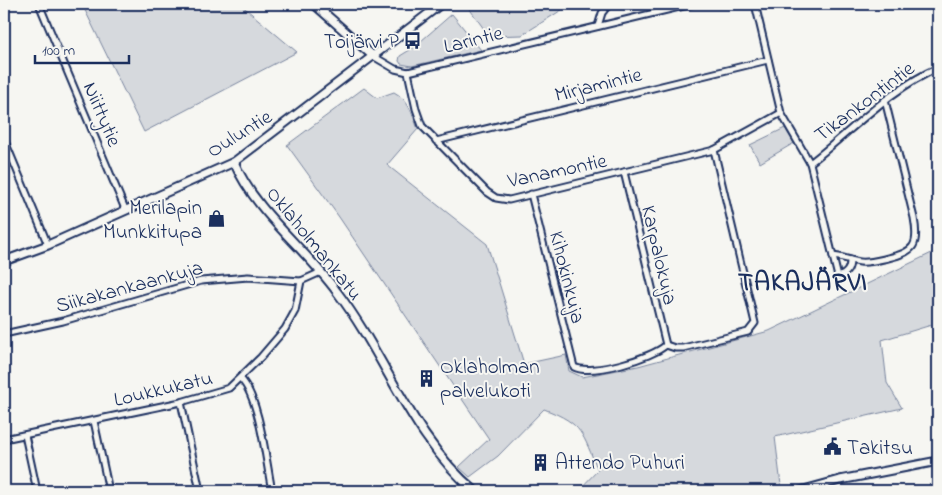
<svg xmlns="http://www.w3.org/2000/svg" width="942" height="495" font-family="'Indie Flower',sans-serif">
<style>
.green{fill:#d6d9dd;stroke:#78849e}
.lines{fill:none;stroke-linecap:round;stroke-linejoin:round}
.street-casing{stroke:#1b2f5e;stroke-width:9}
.secondary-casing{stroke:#1b2f5e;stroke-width:11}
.street{stroke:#f6f6f2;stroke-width:5}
.secondary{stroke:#f6f6f2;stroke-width:7}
.labels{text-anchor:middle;stroke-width:4;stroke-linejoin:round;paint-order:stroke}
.street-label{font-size:21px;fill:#1b2f5e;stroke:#f6f6f2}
.poi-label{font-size:21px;fill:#1b2f5e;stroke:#f6f6f2;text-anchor:start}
.district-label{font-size:26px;font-weight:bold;letter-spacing:1px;fill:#1b2f5e;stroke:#f6f6f2}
</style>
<rect width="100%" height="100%" fill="#f6f6f2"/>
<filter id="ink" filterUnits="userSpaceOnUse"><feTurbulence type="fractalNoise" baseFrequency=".02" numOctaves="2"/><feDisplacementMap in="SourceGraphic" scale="10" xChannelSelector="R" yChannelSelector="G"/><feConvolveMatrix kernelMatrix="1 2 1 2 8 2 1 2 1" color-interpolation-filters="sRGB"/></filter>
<g filter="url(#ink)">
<g class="green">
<path d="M82 4H240L297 52 144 132Z"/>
<path d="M466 4H571L522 35 489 36Z"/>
<path d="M452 14 481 50 412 66 401 64 399 61 400 56 413 48Z"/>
<path d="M364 88 377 98 394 92C409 100 412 114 418 129L387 165 487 244 524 364 566 355 569 371 582 377 638 366 769 331 938 250V323L882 340 887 383 902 408 775 437 781 485 762 491H578L598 470C582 434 584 424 544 409L498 456 470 477 459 467 489 439 339 217 287 145Z"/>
<path d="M785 128 794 143 760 163 750 145Z"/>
</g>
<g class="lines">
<defs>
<g id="street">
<path d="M39 4 125 209"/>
<path d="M755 4 781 113 810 163 838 277C847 274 850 269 850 260"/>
<path d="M598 26 602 13 609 4"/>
<path d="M373 56 395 69 408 72 692 4"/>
<path d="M408 72 416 109 422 126 487 192 496 198 509 200 714 150 781 113"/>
<path d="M4 139 48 245"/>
<path d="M436 141 768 60"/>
<path d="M810 163C852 131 889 89 938 68"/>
<path d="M624 172 666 345"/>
<path d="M531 194 574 367C591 376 652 358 666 345"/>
<path d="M833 256C843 257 851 261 860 262 869 263 879 260 888 258 915 252 919 245 914 218L885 100"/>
<path d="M4 334 63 321 201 281 248 277 301 281 321 272"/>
<path d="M666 345 675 348H683L748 332 755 323 714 150"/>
<path d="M241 379C260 399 266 462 272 491"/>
<path d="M181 402 200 491"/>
<path d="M94 421 109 491"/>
<path d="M25 435 37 491"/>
<path d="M4 439 181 402 229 388 261 357 285 329 295 311 301 281"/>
<path d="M454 491 467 485"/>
</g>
<g id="secondary">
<path d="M314 4 373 56"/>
<path d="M234 162C256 213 305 248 337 292 386 356 412 439 475 491"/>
<path d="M4 261 48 245 234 162 441 4"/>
<path d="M800 491 840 480 938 461"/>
</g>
</defs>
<use href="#street" class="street-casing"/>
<use href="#secondary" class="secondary-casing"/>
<use href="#street" class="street"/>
<use href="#secondary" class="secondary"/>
</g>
</g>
<defs>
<symbol id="bus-bare" viewBox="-9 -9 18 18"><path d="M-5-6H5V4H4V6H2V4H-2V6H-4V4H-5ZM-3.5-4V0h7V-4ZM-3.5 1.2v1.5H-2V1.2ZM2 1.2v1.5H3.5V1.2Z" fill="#1b2f5e" stroke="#f6f6f2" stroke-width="2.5" paint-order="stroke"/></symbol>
<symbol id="shop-bare" viewBox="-9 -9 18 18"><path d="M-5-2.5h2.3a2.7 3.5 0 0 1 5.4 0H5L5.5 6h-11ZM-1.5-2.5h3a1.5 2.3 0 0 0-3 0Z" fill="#1b2f5e" stroke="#f6f6f2" stroke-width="2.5" paint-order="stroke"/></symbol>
<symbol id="building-bare" viewBox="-9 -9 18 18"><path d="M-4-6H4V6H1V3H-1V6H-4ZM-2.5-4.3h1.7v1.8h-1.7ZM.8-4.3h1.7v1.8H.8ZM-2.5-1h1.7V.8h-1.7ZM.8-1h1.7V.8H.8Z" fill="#1b2f5e" stroke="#f6f6f2" stroke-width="2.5" paint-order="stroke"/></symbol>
<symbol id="civic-bare" viewBox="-9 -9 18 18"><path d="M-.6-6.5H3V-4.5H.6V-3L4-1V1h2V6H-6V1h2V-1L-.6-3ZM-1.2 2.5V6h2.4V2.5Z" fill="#1b2f5e" stroke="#f6f6f2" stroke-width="2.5" paint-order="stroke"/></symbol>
</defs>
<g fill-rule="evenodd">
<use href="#bus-bare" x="400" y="28" width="25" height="25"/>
<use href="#shop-bare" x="204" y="206" width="25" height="25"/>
<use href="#building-bare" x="414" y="366" width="25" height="25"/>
<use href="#civic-bare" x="820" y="434" width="25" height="25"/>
<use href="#building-bare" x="528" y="450" width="25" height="25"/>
</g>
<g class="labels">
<g class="street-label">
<text transform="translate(473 39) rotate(-14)" y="7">Larintie</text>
<text transform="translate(598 84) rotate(-14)" y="7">Mirjamintie</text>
<text transform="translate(864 101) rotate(-37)" y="7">Tikankontintie</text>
<text transform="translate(103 114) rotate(67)" y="7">Niittytie</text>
<text transform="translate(239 133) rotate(-32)" y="7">Ouluntie</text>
<text transform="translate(557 170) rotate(-12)" y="7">Vanamontie</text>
<text transform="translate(315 243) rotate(51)" y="7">Oklaholmankatu</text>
<text transform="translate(660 255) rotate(77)" y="7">Karpalokuja</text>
<text transform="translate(568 277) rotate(76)" y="7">Kihokinkuja</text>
<text transform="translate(129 286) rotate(-15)" y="7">Siikakankaankuja</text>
<text transform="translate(163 388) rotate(-13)" y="7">Loukkukatu</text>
</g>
<g class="poi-label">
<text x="399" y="48" text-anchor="end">Toijärvi P</text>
<text x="202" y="214" text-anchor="end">Merilapin<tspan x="202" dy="24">Munkkitupa</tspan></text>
<text x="440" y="373">Oklaholman<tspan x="440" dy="24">palvelukoti</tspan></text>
<text x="847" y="454">Takitsu</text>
<text x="555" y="469">Attendo Puhuri</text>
</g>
<g class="district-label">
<text x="803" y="290">TAKAJÄRVI</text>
</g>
</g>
<rect width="942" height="495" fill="none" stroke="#f6f6f2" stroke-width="20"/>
<rect x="10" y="10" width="922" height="475" fill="none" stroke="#1b2f5e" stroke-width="2" filter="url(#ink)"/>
<path d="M35 55v8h94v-8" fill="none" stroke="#1b2f5e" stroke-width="2.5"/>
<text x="42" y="55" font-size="15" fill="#1b2f5e" stroke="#f6f6f2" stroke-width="4" paint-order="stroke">100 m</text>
</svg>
